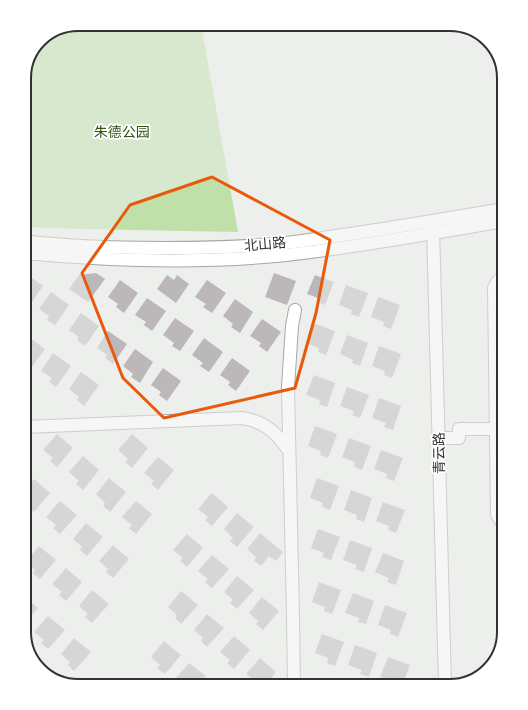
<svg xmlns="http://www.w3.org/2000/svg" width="528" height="710" font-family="'Work Sans','Noto Sans SC',sans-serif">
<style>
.green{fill:#bfe0a8}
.building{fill:#bcb8ba}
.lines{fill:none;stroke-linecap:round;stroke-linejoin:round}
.minor-casing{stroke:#a6a8a4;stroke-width:14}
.minor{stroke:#fff;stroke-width:12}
.marked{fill:none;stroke:#e8590c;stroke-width:3;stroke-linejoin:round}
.labels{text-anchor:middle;stroke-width:3.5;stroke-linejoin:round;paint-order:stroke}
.park-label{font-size:14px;fill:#32540b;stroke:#fff}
.street-label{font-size:14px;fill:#313231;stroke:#fff}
.rim{fill:none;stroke:#313231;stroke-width:2}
</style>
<rect width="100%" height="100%" fill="#edefec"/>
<path class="green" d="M78 24H201L238 232 82 229 24 227V74L42 37Z"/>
<g class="building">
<path d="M25 273 43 286 29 306 24 303Z"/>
<path d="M96 273 105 279 88 302 69 289 79 275Z"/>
<path d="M274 273 296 281 287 305 265 297Z"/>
<path d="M167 275 174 280 177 275 189 284 176 303 157 289Z"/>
<path d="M315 275 334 282 325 305 317 302 318 298 307 294Z"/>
<path d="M120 280 138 293 124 313 116 307 118 304 108 297Z"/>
<path d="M207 280 226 293 212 313 203 307 206 304 195 297Z"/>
<path d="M346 285 368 293 359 317 351 314 352 310 339 305Z"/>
<path d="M51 292 69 305 55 325 47 320 49 316 39 309Z"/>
<path d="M378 297 400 305 391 329 383 326 384 322 371 317Z"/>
<path d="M147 298 166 311 152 331 144 325 146 322 135 315Z"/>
<path d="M235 299 253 312 240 333 231 327 233 324 223 316Z"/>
<path d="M81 313 99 326 85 346 77 340 79 337 69 330Z"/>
<path d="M175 318 194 331 180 351 172 346 174 343 163 335Z"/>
<path d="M262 319 281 332 267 352 259 346 261 343 250 336Z"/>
<path d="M313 323 335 331 326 355 318 352 319 348 306 343Z"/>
<path d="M108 331 127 344 113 364 105 358 107 355 97 348Z"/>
<path d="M347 335 368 343 360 366 352 363 353 360 340 354Z"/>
<path d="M27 336 45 349 31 368 24 363 26 360 24 359V340Z"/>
<path d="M204 338 223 352 209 372 200 366 203 363 192 355Z"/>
<path d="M379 346 401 354 392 378 384 375 385 371 372 366Z"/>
<path d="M135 349 153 362 140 383 131 377 133 374 123 366Z"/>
<path d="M53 353 71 366 56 387 49 382 52 378 41 371Z"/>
<path d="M232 358 250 371 236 391 228 385 230 382 220 375Z"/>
<path d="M163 368 181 381 167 401 159 395 161 392 151 385Z"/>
<path d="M81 372 99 385 84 406 77 400 79 397 69 389Z"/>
<path d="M314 375 335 383 327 407 319 404 320 400 306 395Z"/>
<path d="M347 387 369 395 360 418 352 415 354 411 340 406Z"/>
<path d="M379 398 401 406 393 430 384 427 386 423 372 418Z"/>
<path d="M315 426 337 434 328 458 320 455 321 451 308 446Z"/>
<path d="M57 434 73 448 57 467 50 461 53 458 43 450Z"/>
<path d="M132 434 148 448 132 468 125 462 128 459 118 450Z"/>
<path d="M349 438 371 446 362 470 354 467 355 462 342 457Z"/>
<path d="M381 450 403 458 394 481 386 478 387 474 374 469Z"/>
<path d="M83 456 99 470 83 490 76 484 79 481 69 472Z"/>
<path d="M158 457 174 470 158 490 151 484 154 481 144 473Z"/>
<path d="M109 478 126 492 110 512 103 506 105 503 96 494Z"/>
<path d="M317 478 339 486 330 510 322 507 323 503 310 498Z"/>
<path d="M34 479 50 493 34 512 27 506 30 503 24 498V490Z"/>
<path d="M351 490 372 498 364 522 356 519 357 515 344 510Z"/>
<path d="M212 493 228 507 212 526 205 520 208 517 198 509Z"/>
<path d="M60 501 77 515 60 534 53 528 56 525 46 517Z"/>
<path d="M136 501 152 514 136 534 129 528 132 525 122 517Z"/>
<path d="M383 502 405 510 396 533 388 530 389 526 376 521Z"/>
<path d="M237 513 254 527 237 547 230 541 233 538 224 529Z"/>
<path d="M86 523 103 537 87 556 80 550 82 547 73 539Z"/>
<path d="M318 529 340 537 331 560 322 557 324 553 311 548Z"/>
<path d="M260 533 283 552 276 561 269 556 261 566 254 561 256 557 247 549Z"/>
<path d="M187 534 203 548 187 567 180 561 183 558 173 550Z"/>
<path d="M350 540 372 548 364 572 355 569 357 565 343 560Z"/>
<path d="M113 545 129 559 113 578 106 572 108 569 99 561Z"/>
<path d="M39 546 56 560 40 579 33 573 35 570 26 562Z"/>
<path d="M383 553 404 561 396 585 387 582 389 578 375 572Z"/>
<path d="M212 555 229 569 212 588 205 582 208 579 198 571Z"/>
<path d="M66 568 82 582 66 601 59 595 62 592 52 584Z"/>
<path d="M237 576 254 590 237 609 230 603 233 600 224 592Z"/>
<path d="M319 582 341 590 332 614 324 611 325 607 312 602Z"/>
<path d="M92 590 109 604 92 623 85 617 88 614 79 606Z"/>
<path d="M181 591 198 605 181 624 175 618 177 615 168 607Z"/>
<path d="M353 593 374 601 366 624 358 622 359 618 345 613Z"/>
<path d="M24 596 38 608 24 624Z"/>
<path d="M262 597 279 611 263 630 256 624 258 621 249 613Z"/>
<path d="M385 605 407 613 398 637 390 634 391 630 378 625Z"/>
<path d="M207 614 224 628 207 647 201 641 203 638 194 630Z"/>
<path d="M48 616 65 630 48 649 41 643 44 640 34 632Z"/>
<path d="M322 634 344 642 335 666 327 663 328 658 315 653Z"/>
<path d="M234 636 250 650 234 669 227 663 230 660 220 652Z"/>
<path d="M74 638 91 652 74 671 68 665 70 662 61 654Z"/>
<path d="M164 641 181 655 165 674 157 668 160 665 151 657Z"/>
<path d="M355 645 377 653 369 677 360 674 362 670 348 665Z"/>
<path d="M388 657 410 665 402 686H393L394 682 380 677Z"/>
<path d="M260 658 276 672 265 686H254L253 685 256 682 246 674Z"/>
<path d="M189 663 206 676 198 686H184L176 678Z"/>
</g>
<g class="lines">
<defs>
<g id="minor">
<path d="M433 226 445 686"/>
<path d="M24 241C70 247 117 248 163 248 204 248 245 247 286 243 359 234 432 221 504 209"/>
<path d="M24 253C111 261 199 264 286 255 359 247 432 233 504 221"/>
<path d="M24 427 242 418C264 421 277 433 289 451"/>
<path d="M439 438H459V429H496"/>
<path d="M504 521H501L497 515 494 288C496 283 499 279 504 276"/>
<path d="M294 686 293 616 288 387 292 326 295 310"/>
</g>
</defs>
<use href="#minor" class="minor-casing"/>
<use href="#minor" class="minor"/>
</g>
<path d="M0 0H528V710H0ZM212 177 330 240 316 313 295 388 164 418 123 378 82 273 130 205Z" fill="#edefec" fill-opacity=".55" fill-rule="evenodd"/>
<path class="marked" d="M212 177 330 240 316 313 295 388 164 418 123 378 82 273 130 205Z"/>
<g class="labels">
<g class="park-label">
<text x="122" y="137">朱德公园</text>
</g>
<g class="street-label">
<text transform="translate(265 244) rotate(-5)" y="5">北山路</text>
<text transform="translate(439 453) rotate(-91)" y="5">青云路</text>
</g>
</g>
<path d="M0 0H528V710H0ZM78 31H450A47 47 0 0 1 497 78V632A47 47 0 0 1 450 679H78A47 47 0 0 1 31 632V78A47 47 0 0 1 78 31Z" fill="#fff" fill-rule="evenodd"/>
<path class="rim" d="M78 31H450A47 47 0 0 1 497 78V632A47 47 0 0 1 450 679H78A47 47 0 0 1 31 632V78A47 47 0 0 1 78 31Z"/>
</svg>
